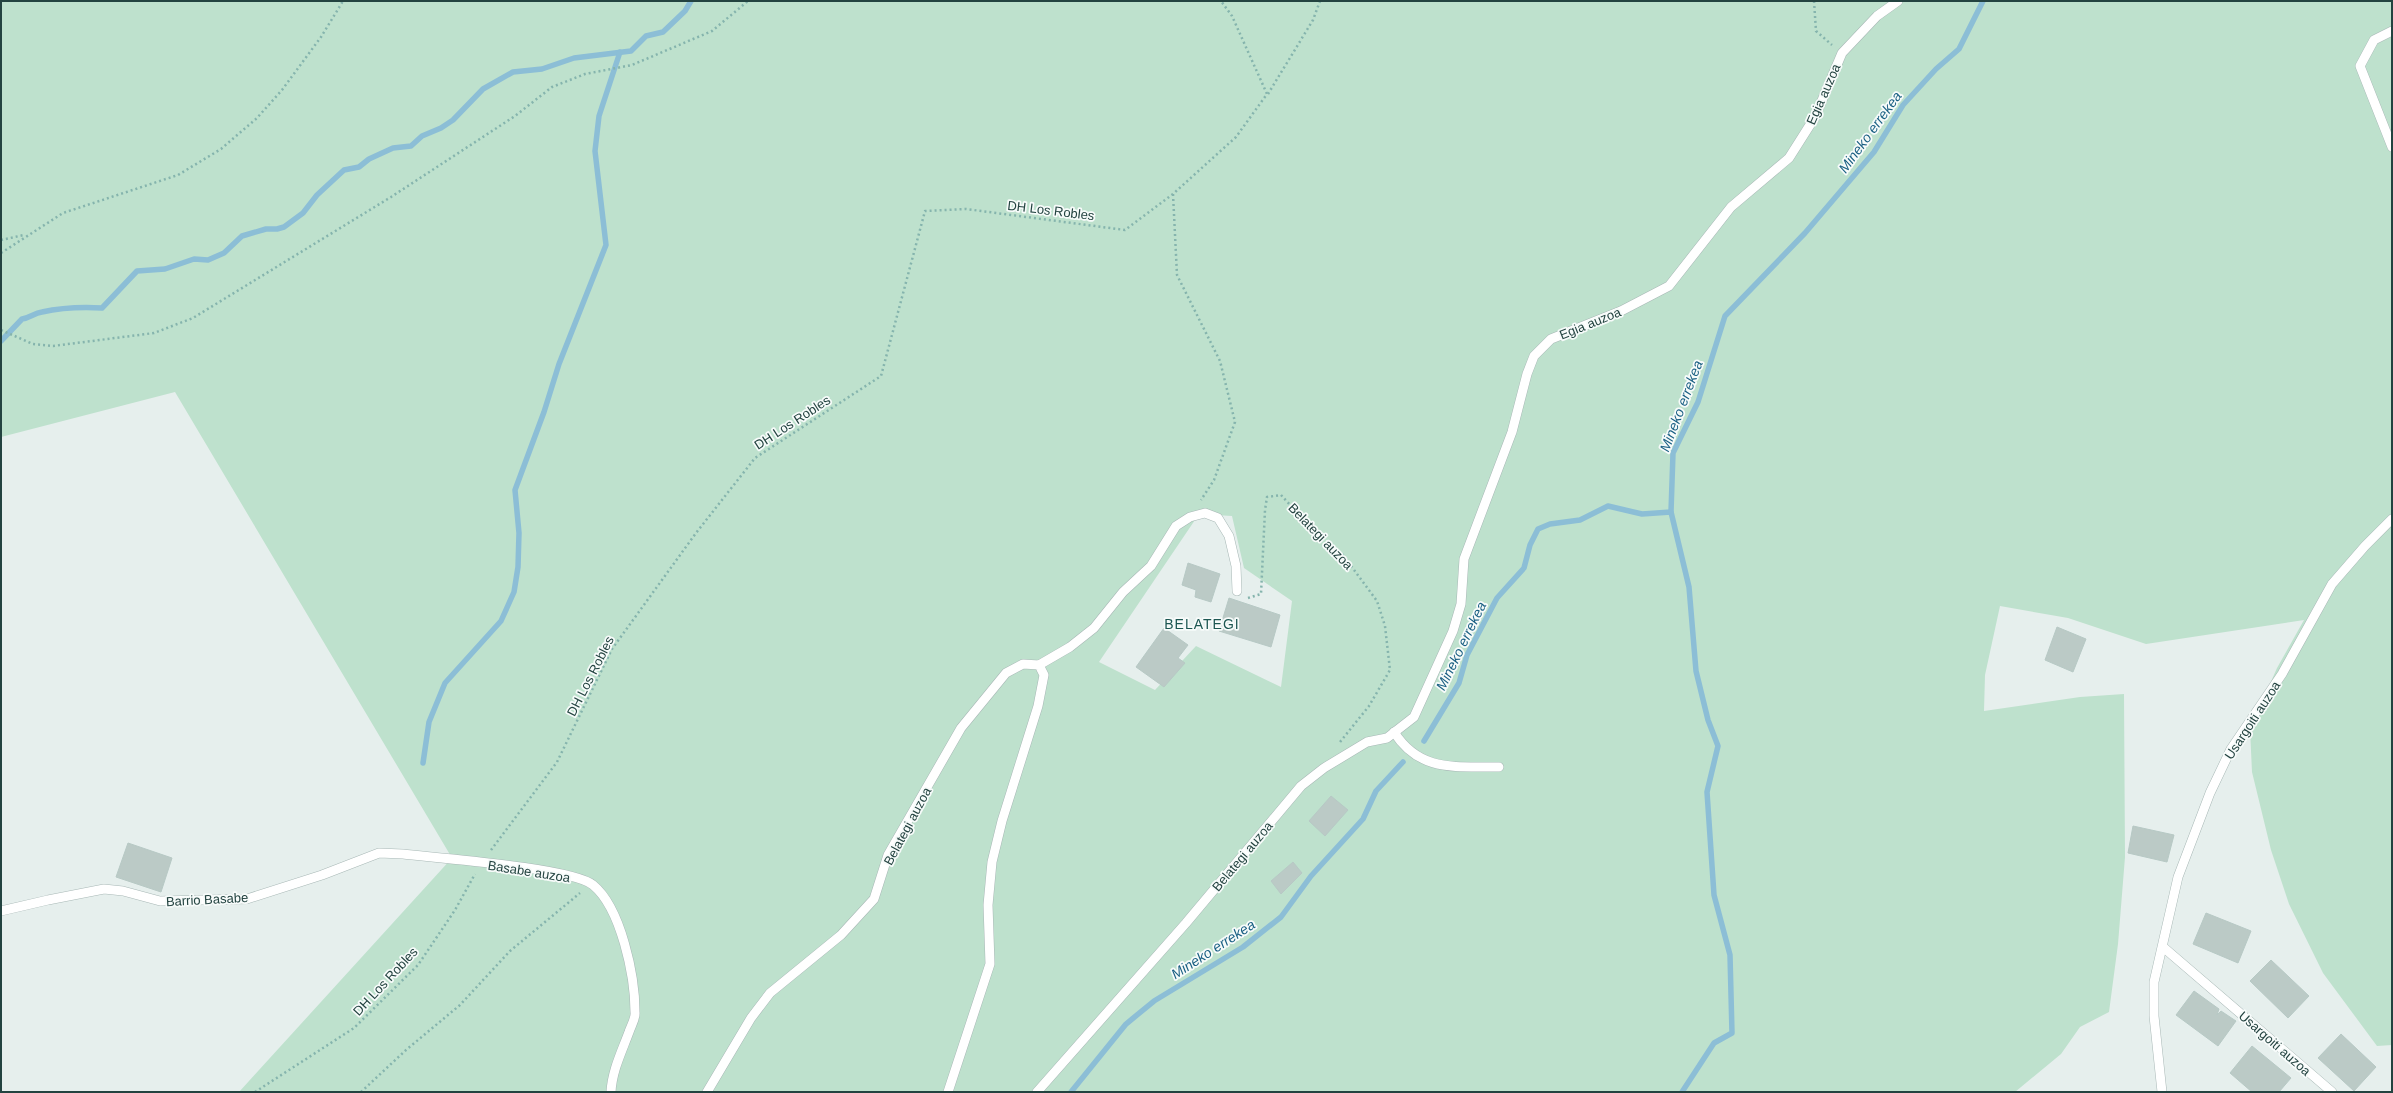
<svg xmlns="http://www.w3.org/2000/svg" width="2393" height="1093" font-family="Helvetica,sans-serif">
<style>
.green{fill:#bee1cd;fill-rule:evenodd}
.lines{fill:none;stroke-linecap:round;stroke-linejoin:round}
.stream{stroke:#8cbed6;stroke-width:5.5}
.building{fill:#bbcac6;stroke:#b7c9c5}
.lane-casing{stroke:#a8b8b6;stroke-width:10}
.path{stroke:#85b4ad;stroke-width:2.5;stroke-dasharray:2 3;stroke-linecap:butt}
.lane{stroke:#fff;stroke-width:9}
.labels{text-anchor:middle;stroke-width:3.5;stroke-linejoin:round;paint-order:stroke}
.street-label{font-size:13px;fill:#234340;stroke:#f7fbfa}
.water-label{font-size:14px;font-style:italic;fill:#195f83;stroke:#f7fbfa}
.neighbourhood-label{font-size:14px;letter-spacing:1px;fill:#1d5752;stroke:#f7fbfa}
</style>
<rect width="100%" height="100%" fill="#e6efed"/>
<path class="green" d="M1 1H2392V1045L2377 1046 2323 973 2289 904 2271 850 2252 772 2250 729 2277 668 2304 620 2146 644 2068 618 2000 606 1985 675 1984 711 2080 697 2124 694 2125 857 2118 944 2109 1012 2080 1027 2061 1054 2015 1092H239L452 858 175 392 1 437ZM1199 514 1232 516 1244 568 1292 601 1281 687 1196 646 1155 690 1099 662Z"/>
<g class="lines">
<g class="stream">
<path d="M1 341 22 319C30 318 34 313 42 312 60 308 84 307 102 308L137 271 165 269 194 259 208 260 224 253 242 236 266 229H277L284 227 303 213 317 195 344 170 359 167 369 159 393 148 411 146 422 136 441 128 453 120 483 89 513 72 542 69 574 58 631 51 646 36 663 32 685 11 691 1"/>
<path d="M1424 741 1459 683 1467 655 1497 598 1524 568 1530 545 1538 529 1550 524 1580 520 1608 506 1642 514 1671 512"/>
<path d="M423 763 429 722 445 683 501 621 514 592 518 567 519 533 515 490 544 412 559 364 606 245 595 151 599 116 620 52"/>
<path d="M1071 1092 1126 1024 1154 1001 1243 947 1281 917 1311 876 1363 819 1376 791 1403 762"/>
<path d="M1682 1092 1714 1043 1732 1033 1730 955 1714 895 1707 792 1718 746 1708 720 1696 671 1689 587 1671 512 1673 453 1698 402 1725 316 1805 233 1874 152 1903 105 1936 69 1959 49 1983 1"/>
</g>
</g>
<g class="building">
<path d="M1188 563 1220 574 1211 602 1195 597 1196 590 1182 585Z"/>
<path d="M1229 598 1280 615 1271 647 1219 631Z"/>
<path d="M2057 627 2086 639 2073 672 2045 660Z"/>
<path d="M1164 628 1188 645 1178 658 1185 663 1164 687 1136 667Z"/>
<path d="M1331 796 1348 810 1325 836 1309 821Z"/>
<path d="M2133 826 2174 835 2167 862 2128 853Z"/>
<path d="M128 843 172 858 161 892 116 877Z"/>
<path d="M1293 862 1302 873 1281 894 1271 881Z"/>
<path d="M2206 913 2251 931 2238 963 2193 944Z"/>
<path d="M2271 960 2309 996 2288 1018 2250 981Z"/>
<path d="M2194 991 2219 1009 2217 1015 2221 1011 2236 1021 2218 1046 2176 1015Z"/>
<path d="M2341 1034 2376 1067 2354 1091 2318 1058Z"/>
<path d="M2252 1046 2291 1078 2279 1092H2252L2230 1073Z"/>
</g>
<g class="lines">
<defs>
<g id="lane">
<path d="M2392 31 2374 40 2360 66 2392 147"/>
<path d="M1039 665 1070 647 1094 628 1123 592 1151 566 1176 526 1190 517 1205 513 1218 518 1229 536 1236 566 1237 591"/>
<path d="M1394 732C1420 773 1456 766 1499 767"/>
<path d="M1 911 48 900 104 889 123 891 160 901 247 899 322 875 379 853 403 854C437 858 573 868 593 885 621 908 635 976 635 1012 636 1018 631 1026 629 1032 622 1051 612 1071 611 1092"/>
<path d="M2163 947 2332 1092"/>
<path d="M707 1092 751 1018 770 993 841 935 874 899 888 855 961 728 1006 673 1023 664 1039 665 1044 675 1038 706 1002 821 992 862 988 905 990 964 948 1092"/>
<path d="M1037 1092 1186 923 1301 786 1324 768 1367 742 1387 738 1414 717 1453 631 1461 604 1464 559 1512 432 1527 374 1534 356 1551 339 1621 311 1669 286 1731 207 1789 158 1815 117 1842 53 1877 16 1898 1"/>
<path d="M2162 1092 2154 1016V982L2178 877 2210 793 2231 749 2282 674 2332 584 2365 546 2392 519"/>
</g>
</defs>
<use href="#lane" class="lane-casing"/>
<g class="path">
<path d="M1814 1 1816 31 1832 45"/>
<path d="M1268 94 1313 20 1320 1"/>
<path d="M1173 194 1177 275 1220 361 1235 422 1214 480 1201 500"/>
<path d="M1 240 24 235"/>
<path d="M1 253 63 213 178 175 221 149 257 118 282 90 321 37 343 1"/>
<path d="M1 330 33 344 53 346 154 333 193 318 391 197 515 116 552 87 585 74 632 65 712 31 748 1"/>
<path d="M1248 598 1261 594 1265 510 1267 497 1281 495 1310 527 1343 555 1377 601 1385 626 1390 670 1369 706 1340 742"/>
<path d="M491 850 557 762 612 649 696 533 755 458 881 376 925 211 966 209 1125 230 1173 194 1236 137 1267 94 1232 16 1221 1"/>
<path d="M255 1092 354 1028 418 965 455 910 475 874"/>
<path d="M361 1092 406 1050 460 1005 510 951 580 893"/>
</g>
<use href="#lane" class="lane"/>
</g>
<g class="labels">
<g class="street-label">
<text transform="translate(1823 94) rotate(-66)" y="5">Egia auzoa</text>
<text transform="translate(1051 210) rotate(7)" y="5">DH Los Robles</text>
<text transform="translate(1590 323) rotate(-22)" y="5">Egia auzoa</text>
<text transform="translate(792 422) rotate(-33)" y="5">DH Los Robles</text>
<text transform="translate(1321 536) rotate(46)" y="5">Belategi auzoa</text>
<text transform="translate(590 676) rotate(-63)" y="5">DH Los Robles</text>
<text transform="translate(2252 720) rotate(-57)" y="5">Usargoiti auzoa</text>
<text transform="translate(907 826) rotate(-62)" y="5">Belategi auzoa</text>
<text transform="translate(1242 856) rotate(-50)" y="5">Belategi auzoa</text>
<text transform="translate(529 871) rotate(9)" y="5">Basabe auzoa</text>
<text transform="translate(207 899) rotate(-3)" y="5">Barrio Basabe</text>
<text transform="translate(385 981) rotate(-47)" y="5">DH Los Robles</text>
<text transform="translate(2275 1043) rotate(41)" y="5">Usargoiti auzoa</text>
</g>
<g class="water-label">
<text transform="translate(1870 132) rotate(-54)" y="5">Mineko errekea</text>
<text transform="translate(1681 406) rotate(-69)" y="5">Mineko errekea</text>
<text transform="translate(1461 646) rotate(-64)" y="5">Mineko errekea</text>
<text transform="translate(1213 949) rotate(-33)" y="5">Mineko errekea</text>
</g>
<g class="neighbourhood-label">
<text x="1202" y="629">BELATEGI</text>
</g>
</g>
<rect width="2393" height="1093" fill="none" stroke="#234340" stroke-width="4"/>
</svg>
